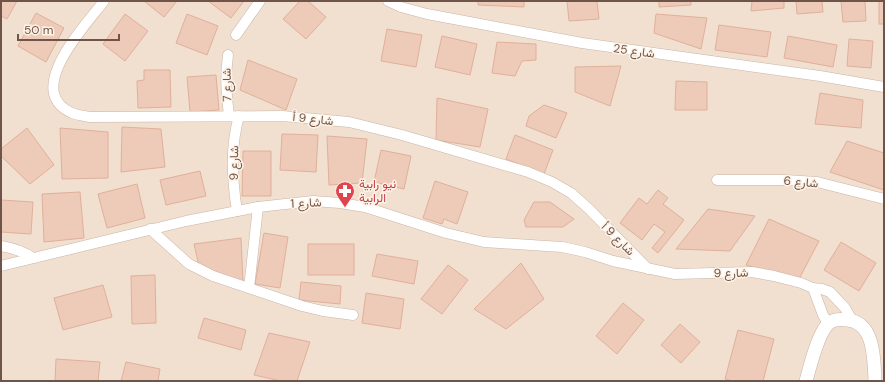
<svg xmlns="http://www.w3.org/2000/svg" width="885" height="382" font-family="'DM Sans',Vazirmatn,sans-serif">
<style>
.residential{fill:#f1dfcf}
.building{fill:#eecab9;stroke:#e0b09b}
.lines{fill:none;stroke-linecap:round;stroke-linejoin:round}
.minor-casing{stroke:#cab5a8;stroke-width:11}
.tertiary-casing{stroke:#cab5a8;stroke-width:14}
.minor{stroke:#fff;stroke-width:10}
.tertiary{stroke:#fff;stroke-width:13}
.labels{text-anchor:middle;stroke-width:3;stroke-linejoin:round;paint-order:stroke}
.street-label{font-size:12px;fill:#6f5449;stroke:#fef3e6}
.health-label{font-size:12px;fill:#be3a42;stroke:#fef3e6;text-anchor:start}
</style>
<rect width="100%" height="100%" fill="#faeee0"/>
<rect class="residential" x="1" y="1" width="883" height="380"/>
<g class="building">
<path d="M1 1H17L7 19 1 16Z"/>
<path d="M144 1H177L164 17Z"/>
<path d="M208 1H244L231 18Z"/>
<path d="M300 1H308L326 17 306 39 283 19Z"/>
<path d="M478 1H524V7L478 5Z"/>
<path d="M567 1H597L599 19 569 21Z"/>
<path d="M659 1H691V5L659 7Z"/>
<path d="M752 1H784V8L751 11Z"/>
<path d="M796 1H822L823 12 797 14Z"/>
<path d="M841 1H865L866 21 843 22Z"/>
<rect x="879" y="1" width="5" height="23"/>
<path d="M36 13 64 28 46 62 18 46Z"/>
<path d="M125 14 148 31 125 61 103 44Z"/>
<path d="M187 14 218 26 207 55 176 43Z"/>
<path d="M656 14 707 18 701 49 654 33Z"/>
<path d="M719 25 771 32 767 57 715 50Z"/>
<path d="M387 29 422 35 416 67 381 61Z"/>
<path d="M442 36 477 44 470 75 435 67Z"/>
<path d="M788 36 837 45 833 67 784 58Z"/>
<path d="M849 39 873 41 871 68 847 66Z"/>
<path d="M497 42 536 44V60L522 61 515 76 492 73Z"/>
<path d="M248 60 297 79 286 110 240 90Z"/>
<path d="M621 66 610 106 575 92V67Z"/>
<path d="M144 70H170L171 107 138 108 137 81 144 80Z"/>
<path d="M216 75 219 110 190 112 187 77Z"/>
<path d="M676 81 707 82V110H675Z"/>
<path d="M820 93 863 100 861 128 815 124Z"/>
<path d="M437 98 488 109 480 147 436 140Z"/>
<path d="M544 105 567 113 556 138 526 126 529 116Z"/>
<path d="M122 127 161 129 165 167 121 172Z"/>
<path d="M27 128 54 165 30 184 1 156V149Z"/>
<path d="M60 128 108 132V178L62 179Z"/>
<path d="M282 134 318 135 316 172 280 170Z"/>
<path d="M515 135 553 150 544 174 506 159Z"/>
<path d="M327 136 367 139 362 183 329 185Z"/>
<path d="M847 141 884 153V190L830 172Z"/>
<path d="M381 150 411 156 404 189 374 182Z"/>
<path d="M243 151H271V196H242Z"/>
<path d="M200 171 206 196 166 205 160 180Z"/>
<path d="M435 181 468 192 457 224 444 219 442 224 423 218Z"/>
<path d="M137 184 145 218 107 228 98 194Z"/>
<path d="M658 190 668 198 663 204 684 220 658 253 652 248 665 232 654 224 642 240 620 223 639 198 647 204Z"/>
<path d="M80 192 84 238 44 242 42 194Z"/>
<path d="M1 200 33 202 31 234 1 232Z"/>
<path d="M534 202H550L574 219 563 227H526L524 220Z"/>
<path d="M708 209 755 216 730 251 676 249Z"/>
<path d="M769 219 819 241 799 279 746 265Z"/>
<path d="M264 233 288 237 280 288 255 284Z"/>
<path d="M241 238 243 282 199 266 194 244Z"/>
<path d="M841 242 876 263 859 291 824 270Z"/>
<rect x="308" y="244" width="46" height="31"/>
<path d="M377 254 418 261 414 284 372 276Z"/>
<path d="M521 263 544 299 506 329 474 309Z"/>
<path d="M448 265 468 280 442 314 421 299Z"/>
<path d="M155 275 156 323 132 324 131 276Z"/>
<path d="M301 282 341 286 340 304 299 300Z"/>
<path d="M103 285 112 317 63 330 54 298Z"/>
<path d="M366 293 404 299 400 329 362 323Z"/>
<path d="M623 303 644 320 617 354 596 336Z"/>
<path d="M204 318 246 330 241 350 198 338Z"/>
<path d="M680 324 700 342 681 363 661 345Z"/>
<path d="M738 330 774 339 763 381H733L725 379Z"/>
<path d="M269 333 310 342 297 381H281L254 375Z"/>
<path d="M56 359 100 362 98 381H55Z"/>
<path d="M126 362 160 369 158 381H121Z"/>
</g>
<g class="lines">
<defs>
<g id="minor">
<path d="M104 1C86 25 22 91 72 113 77 115 85 116 90 117L282 116 349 122 402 135 528 172 552 182 571 193 589 209 648 269"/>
<path d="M388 1 401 7 427 14 582 43 820 76 884 87"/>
<path d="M236 35 260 1"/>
<path d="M228 55C225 76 226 95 229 115"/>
<path d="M717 180H785L817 182 884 199"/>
<path d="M237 211C232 179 230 147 239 116"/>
<path d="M150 229 189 264 213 276 302 306 323 311 353 315"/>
<path d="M1 246C13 248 23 251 33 258"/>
<path d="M1 266 186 221 258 207 313 201 340 203 365 207 446 233 484 242 562 247 585 252 613 261 675 274 752 272 774 276 801 283 813 288 822 289 830 292 845 308 852 320"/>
<path d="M249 288 258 207"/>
<path d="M813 288 823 315 828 324"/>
</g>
<path id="tertiary" d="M806 381C810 367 818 332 829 323 834 319 840 319 847 320 875 322 874 360 875 381"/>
</defs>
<use href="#minor" class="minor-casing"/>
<use href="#tertiary" class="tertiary-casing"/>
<use href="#minor" class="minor"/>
<use href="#tertiary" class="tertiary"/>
</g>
<defs>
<symbol id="pharmacy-pin" viewBox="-11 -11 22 30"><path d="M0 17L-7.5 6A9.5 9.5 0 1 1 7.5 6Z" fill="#e0444e" stroke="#fef3e6"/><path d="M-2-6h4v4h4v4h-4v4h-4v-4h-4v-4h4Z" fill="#fff"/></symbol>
</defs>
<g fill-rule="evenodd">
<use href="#pharmacy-pin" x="334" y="180" width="22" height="30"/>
</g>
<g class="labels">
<g class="street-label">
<text transform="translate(634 51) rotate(8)" y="4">شارع 25</text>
<text transform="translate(227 85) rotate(-91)" y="4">شارع 7</text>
<text transform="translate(313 119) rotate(6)" y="4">شارع 9 أ</text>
<text transform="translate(234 163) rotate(-89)" y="4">شارع 9</text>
<text transform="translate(801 182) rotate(5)" y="4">شارع 6</text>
<text transform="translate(306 203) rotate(-3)" y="4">شارع 1</text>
<text transform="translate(618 239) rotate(45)" y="4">شارع 9 أ</text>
<text transform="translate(731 273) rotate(-1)" y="4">شارع 9</text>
</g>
<g class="health-label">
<text x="359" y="188">نيو رابية<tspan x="359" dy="14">الرابية</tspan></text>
</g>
</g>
<rect width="885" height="382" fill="none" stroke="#6f5449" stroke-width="4"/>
<path d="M18 34v6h101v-6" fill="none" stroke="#6f5449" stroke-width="2"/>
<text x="24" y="34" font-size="12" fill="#6f5449" stroke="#fef3e6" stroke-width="3" paint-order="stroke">50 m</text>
</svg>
